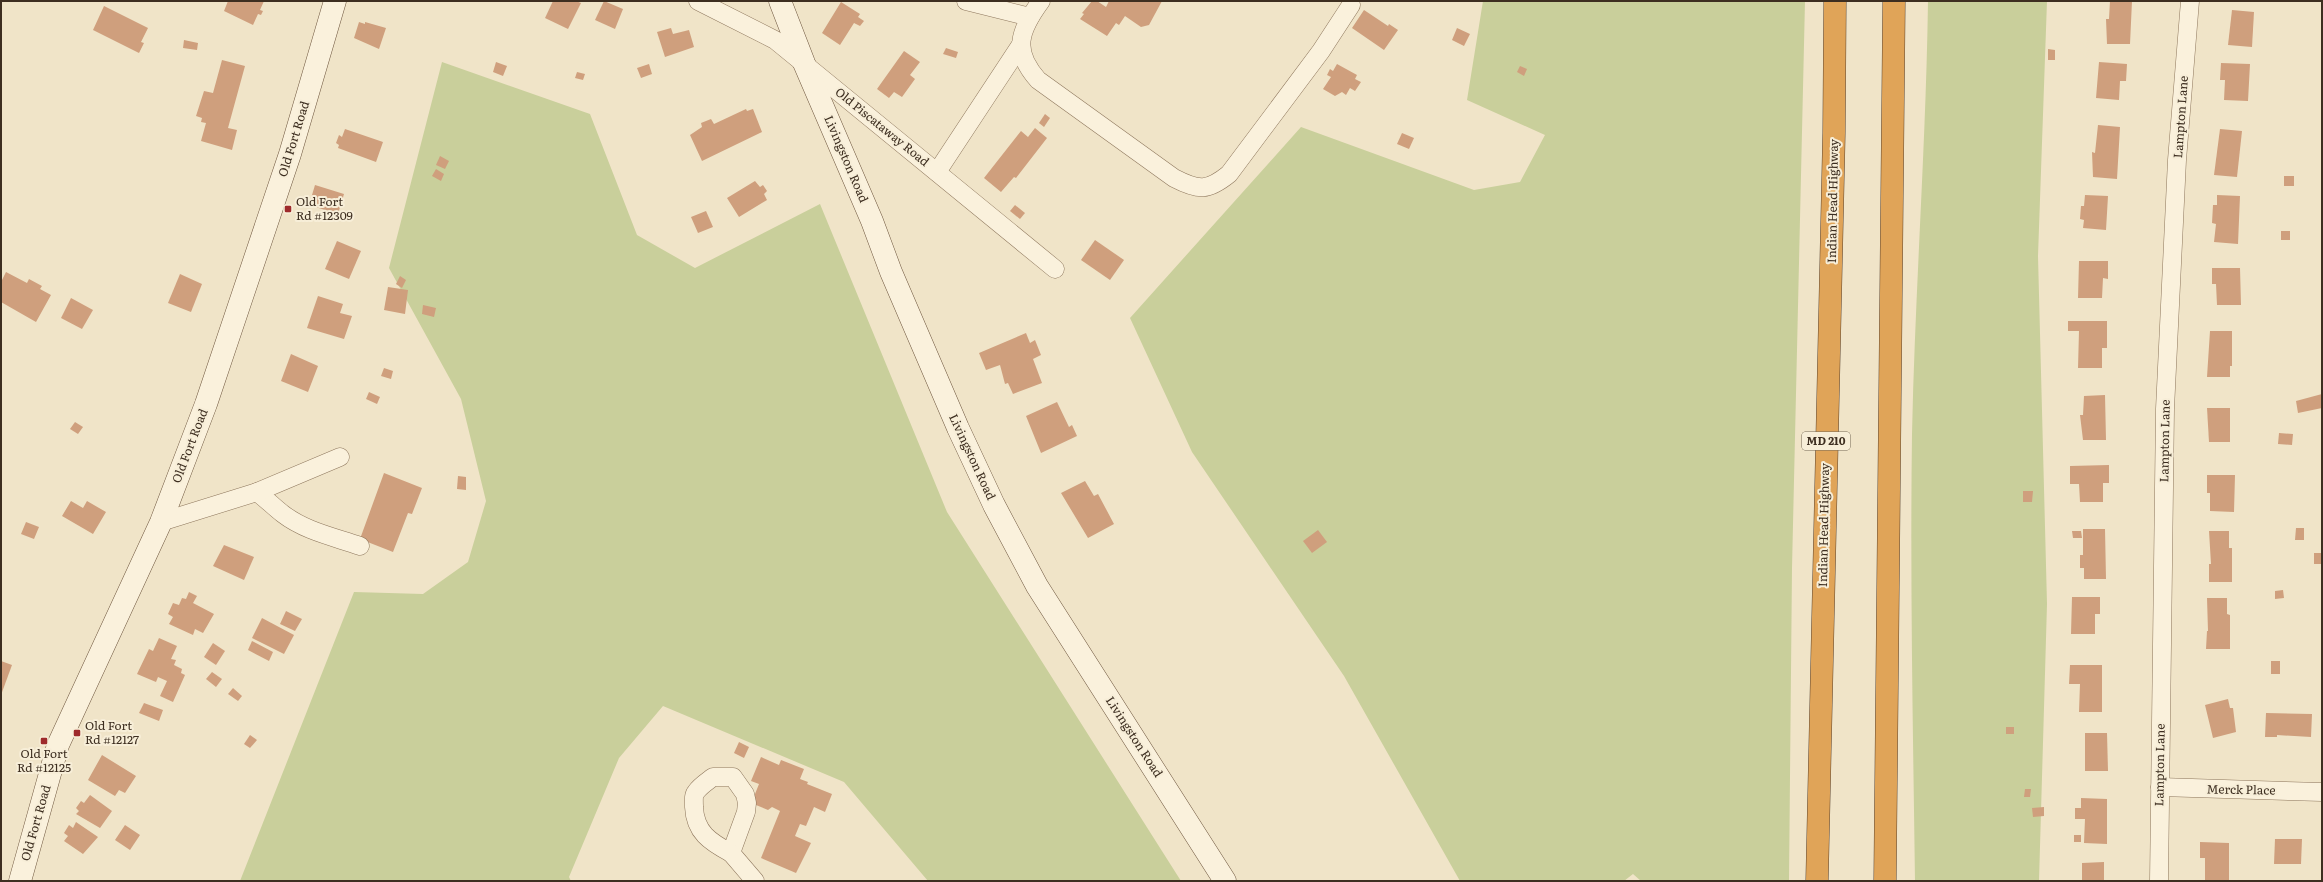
<svg xmlns="http://www.w3.org/2000/svg" width="2323" height="882" font-family="Literata,serif">
<style>
.green{fill:#c9cf9b}
.building{fill:#cf9f7d}
.lines{fill:none;stroke-linecap:round;stroke-linejoin:round}
.street-casing{stroke:#8d765c;stroke-width:19}
.secondary-casing{stroke:#6f573f;stroke-width:23}
.highway-casing{stroke:#5b4430;stroke-width:23}
.street{stroke:#faf1dc;stroke-width:18}
.secondary{stroke:#faf1dc;stroke-width:22}
.highway{stroke:#e0a458;stroke-width:22}
.poi-dot{fill:#9e2a2b;stroke:#f7eed8;stroke-width:1.5}
.labels{text-anchor:middle;stroke-width:4;stroke-linejoin:round;paint-order:stroke}
.shield{fill:#f7eed8;stroke:#756857;stroke-width:1}
.shield-label{font-size:11px;font-weight:bold;fill:#3d2e20}
.street-label{font-size:12px;fill:#3d2e20;stroke:#f7eed8}
.poi-label{font-size:12px;fill:#3d2e20;stroke:#f7eed8;text-anchor:start}
</style>
<rect width="100%" height="100%" fill="#f0e4c8"/>
<g class="green">
<path d="M1483 1H1805L1792 568 1789 881H1641L1633 874 1624 881H1460L1344 676 1192 452 1130 318 1301 127 1474 190 1520 182 1545 135 1467 100Z"/>
<path d="M1928 1H2047L2038 256 2047 604 2039 881H1915C1913 732 1910 583 1912 434 1915 290 1926 146 1928 1Z"/>
<path d="M442 62 590 114 637 235 695 268 820 204 947 512 1181 881H928L844 782 663 706 619 758 569 877 571 881H240L354 592 423 594 468 562 486 501 461 399 389 268Z"/>
</g>
<g class="building">
<path d="M228 1H264L260 10 263 11 261 15 258 14 253 25 224 11Z"/>
<path d="M553 1H576L581 3 568 29 545 18Z"/>
<path d="M604 1 623 9 615 29 595 20Z"/>
<path d="M1092 1H1097L1106 7 1109 1H1162L1149 25 1141 27 1125 16 1119 25 1116 23 1107 36 1080 19 1084 14 1082 13Z"/>
<path d="M2110 1H2132L2130 44H2107L2106 19H2109Z"/>
<path d="M841 2 860 14 858 17 864 21 860 26 854 23 840 45 822 33Z"/>
<path d="M104 6 148 28 141 42 144 43 139 53 93 30Z"/>
<path d="M1364 10 1388 26 1389 24 1398 30 1384 50 1352 28Z"/>
<path d="M2232 10 2254 12 2252 47 2228 45Z"/>
<path d="M359 22 365 24V22L386 28 379 49 354 38Z"/>
<path d="M671 28 673 34 689 30 694 47 665 57 657 32Z"/>
<path d="M1457 28 1470 34 1464 46 1452 40Z"/>
<path d="M184 40 198 43 197 50 183 48Z"/>
<path d="M946 48 958 52 956 58 943 54Z"/>
<path d="M2048 49 2055 50V60H2048Z"/>
<path d="M904 51 920 62 910 75 915 79 902 97 894 92 889 98 877 89Z"/>
<path d="M222 60 245 66 228 128 237 130 232 150 201 141 206 123 201 122 202 118 196 116 204 91 213 93Z"/>
<path d="M496 62 507 66 503 76 493 72Z"/>
<path d="M2099 62 2127 64 2126 81H2120L2119 100 2096 98Z"/>
<path d="M2221 63 2250 64 2248 101 2224 100 2225 80H2220Z"/>
<path d="M649 64 652 74 641 78 637 68Z"/>
<path d="M1337 64 1357 75 1355 79 1361 82 1355 91 1350 88 1346 95 1342 92 1335 96 1323 89 1331 77 1327 75 1330 69 1333 71Z"/>
<path d="M1520 66 1527 69 1524 76 1517 72Z"/>
<path d="M577 72 585 74 583 80 575 78Z"/>
<path d="M746 109 747 111 753 109 762 132 702 161 690 135 702 127 701 123 711 119 714 124Z"/>
<path d="M1045 114 1050 118 1044 127 1039 123Z"/>
<path d="M2098 125 2120 127 2117 179 2093 177 2092 152 2095 153Z"/>
<path d="M1035 128 1047 138 1016 178 1014 177 1001 192 984 178 1021 131 1028 137Z"/>
<path d="M345 129 383 142 376 162 338 148 339 145 336 143 339 135 342 137Z"/>
<path d="M2220 129 2242 131 2237 177 2214 175Z"/>
<path d="M1402 133 1414 138 1409 149 1397 144Z"/>
<path d="M440 156 449 161 445 169 436 165Z"/>
<path d="M436 169 444 174 441 181 432 176Z"/>
<rect x="2284" y="176" width="10" height="10"/>
<path d="M755 181 760 187 763 185 767 191 764 194 767 200 739 217 727 198Z"/>
<path d="M315 185 344 194 338 214 309 205Z"/>
<path d="M2085 195 2108 196 2106 230 2083 228 2084 220 2080 219 2081 206H2084Z"/>
<path d="M2217 195 2240 196 2238 244 2214 242 2216 224 2212 223 2213 205H2217Z"/>
<path d="M1015 205 1025 213 1020 219 1010 211Z"/>
<path d="M706 211 713 227 698 233 691 217Z"/>
<rect x="2281" y="231" width="9" height="9"/>
<path d="M1095 240 1124 260 1110 280 1081 260Z"/>
<path d="M337 241 361 251 349 279 325 269Z"/>
<path d="M2079 261H2108V279L2103 278 2102 298H2078Z"/>
<path d="M2212 268H2240L2241 305H2217L2216 284H2212Z"/>
<path d="M6 272 27 283 29 279 42 286 40 289 51 295 36 322 1 302V282Z"/>
<path d="M180 274 202 284 191 312 168 303Z"/>
<path d="M400 276 406 280 402 288 396 284Z"/>
<path d="M388 287 408 290 405 314 384 310Z"/>
<path d="M318 296 343 304 340 313 352 316 344 339 307 328Z"/>
<path d="M71 298 93 310 82 329 61 318Z"/>
<path d="M423 305 436 308 434 317 422 314Z"/>
<path d="M2068 321H2107V348H2102V368H2078L2079 331H2068Z"/>
<path d="M2210 331H2232V366H2230V377H2207Z"/>
<path d="M1026 333 1030 343 1035 340 1041 355 1033 359 1042 383 1013 394 1008 383 1005 384 1000 365 986 370 979 353Z"/>
<path d="M291 354 318 366 308 392 281 381Z"/>
<path d="M384 368 393 371 391 379 381 376Z"/>
<path d="M369 392 380 397 377 404 366 399Z"/>
<path d="M2322 394V408L2298 413 2296 401Z"/>
<path d="M2105 395 2106 440H2083L2080 415H2083L2084 396Z"/>
<path d="M1057 402 1069 427 1072 425 1077 436 1041 453 1026 416Z"/>
<path d="M2207 408H2230V442H2209Z"/>
<path d="M75 422 83 427 78 434 70 429Z"/>
<path d="M2279 433 2293 434 2292 445 2278 444Z"/>
<path d="M2109 465V483H2103V502H2080L2079 484H2070V466Z"/>
<path d="M384 473 422 488 412 514 408 513 393 552 360 539Z"/>
<path d="M2207 475H2235L2234 512 2210 511V493H2207Z"/>
<path d="M458 476 466 477V490L457 489Z"/>
<path d="M1085 481 1094 496 1098 494 1114 524 1088 538 1061 493Z"/>
<path d="M2023 491H2033L2032 502H2023Z"/>
<path d="M71 501 83 508 87 501 106 512 93 534 62 516Z"/>
<path d="M26 522 39 527 34 539 21 534Z"/>
<path d="M2296 528H2304V540H2295Z"/>
<path d="M2083 529H2105L2106 579H2084V568H2080V555H2083Z"/>
<path d="M1318 530 1327 542 1312 553 1303 541Z"/>
<path d="M2072 531H2081L2082 538H2073Z"/>
<path d="M2209 531H2229V548H2232V582H2209V564H2211Z"/>
<path d="M224 545 254 557 244 580 213 566Z"/>
<rect x="2314" y="553" width="8" height="11"/>
<path d="M2283 590 2284 598 2275 599V591Z"/>
<path d="M189 592 197 596 193 603 214 614 203 633 195 629 193 635 169 624 173 617 168 614 173 603 179 605 182 598 186 599Z"/>
<path d="M2072 597H2100V614H2095V634H2071Z"/>
<path d="M2207 598H2227V614L2230 615V649H2206L2207 631H2208Z"/>
<path d="M286 611 302 619 295 631 280 624Z"/>
<path d="M262 618 294 635 284 654 252 638Z"/>
<path d="M159 638 177 646 171 659 176 660 174 665 182 669 181 673 185 675 173 702 160 696 167 681 158 677 156 682 137 674 149 649 153 651Z"/>
<path d="M252 641 273 652 269 661 248 650Z"/>
<path d="M213 643 225 651 216 665 204 657Z"/>
<path d="M1 661 12 665 1 695Z"/>
<rect x="2271" y="661" width="9" height="13"/>
<path d="M2070 665H2102V712H2079L2080 684H2069Z"/>
<path d="M212 672 222 679 216 687 206 679Z"/>
<path d="M233 688 242 696 238 701 228 694Z"/>
<path d="M2228 699 2230 708H2233L2236 732 2213 738 2205 705Z"/>
<path d="M144 703 163 710 159 721 139 713Z"/>
<path d="M2266 713 2312 714 2311 737 2277 735V737H2265Z"/>
<rect x="2006" y="727" width="8" height="7"/>
<path d="M2085 733H2107L2108 771H2085Z"/>
<path d="M250 735 257 740 250 748 244 744Z"/>
<path d="M739 742 749 747 744 758 734 753Z"/>
<path d="M102 755 136 776 125 793 119 790 115 796 88 780Z"/>
<path d="M761 757 779 765 781 760 804 769 800 779 808 782 807 784 832 794 825 812 814 807 806 826 800 824 795 836 811 843 796 873 761 858 780 811 772 807 768 810 756 805 753 799 759 784 751 781Z"/>
<path d="M2025 789H2031L2030 797H2024Z"/>
<path d="M90 795 112 811 100 828 76 814 79 811 76 808 81 801 84 803Z"/>
<path d="M2081 798 2107 799V844L2084 843 2085 819H2075V808H2081Z"/>
<path d="M2044 807V816L2033 817 2032 808Z"/>
<path d="M76 822 98 837 83 854 64 841 68 836 64 833 69 825 73 828Z"/>
<path d="M125 825 140 835 130 850 115 840Z"/>
<rect x="2074" y="835" width="7" height="7"/>
<path d="M2275 839H2302L2301 864H2274Z"/>
<path d="M2200 842 2229 843V880H2205V858H2200Z"/>
<path d="M2104 862V881H2082V863Z"/>
</g>
<g class="lines">
<defs>
<g id="street">
<path d="M698 1 775 40 1055 269"/>
<path d="M966 1 1030 17"/>
<path d="M1041 1C1019 31 1012 51 1038 80L1174 178C1199 191 1208 191 1229 174L1321 51 1351 5"/>
<path d="M937 172 1020 46"/>
<path d="M257 492C266 499 274 507 283 514 305 531 334 537 360 546"/>
<path d="M161 522 257 492 340 457"/>
<path d="M713 777H733L745 794 747 803 746 812 731 853C710 842 695 832 694 807 694 802 693 795 696 792 700 786 708 781 713 777Z"/>
<path d="M2160 787 2322 792"/>
<path d="M731 853 755 881"/>
<path d="M2159 881 2165 409 2177 160 2190 1"/>
</g>
<g id="secondary">
<path d="M780 1 804 63 872 221 891 272 958 428 994 505 1037 586 1225 881"/>
<path d="M20 881 58 745 161 522 206 404 290 154 335 1"/>
</g>
<g id="highway">
<path d="M1817 881 1834 133 1835 1"/>
<path d="M1885 881 1894 1"/>
</g>
</defs>
<use href="#street" class="street-casing"/>
<use href="#secondary" class="secondary-casing"/>
<use href="#highway" class="highway-casing"/>
<use href="#street" class="street"/>
<use href="#secondary" class="secondary"/>
<use href="#highway" class="highway"/>
</g>
<g class="poi-dot">
<rect x="284" y="205" width="8" height="8" rx="2"/>
<rect x="73" y="729" width="8" height="8" rx="2"/>
<rect x="40" y="737" width="8" height="8" rx="2"/>
</g>
<g class="labels">
<rect class="shield" x="1802" y="432" width="48" height="18" rx="3"/>
<g class="shield-label">
<text x="1826" y="445">MD 210</text>
</g>
<g class="street-label">
<text transform="translate(2181 117) rotate(-86)" y="4">Lampton Lane</text>
<text transform="translate(882 127) rotate(39)" y="4">Old Piscataway Road</text>
<text transform="translate(294 139) rotate(-73)" y="4">Old Fort Road</text>
<text transform="translate(846 159) rotate(67)" y="4">Livingston Road</text>
<text transform="translate(1833 201) rotate(-89)" y="4">Indian Head Highway</text>
<text transform="translate(2165 441) rotate(-89)" y="4">Lampton Lane</text>
<text transform="translate(190 446) rotate(-69)" y="4">Old Fort Road</text>
<text transform="translate(972 457) rotate(65)" y="4">Livingston Road</text>
<text transform="translate(1824 525) rotate(-89)" y="4">Indian Head Highway</text>
<text transform="translate(1134 737) rotate(57)" y="4">Livingston Road</text>
<text transform="translate(2160 765) rotate(-89)" y="4">Lampton Lane</text>
<text transform="translate(2241 790) rotate(1)" y="4">Merck Place</text>
<text transform="translate(36 823) rotate(-74)" y="4">Old Fort Road</text>
</g>
<g class="poi-label">
<text x="296" y="206">Old Fort<tspan x="296" dy="14">Rd #12309</tspan></text>
<text x="85" y="730">Old Fort<tspan x="85" dy="14">Rd #12127</tspan></text>
<text x="44" y="758" text-anchor="middle">Old Fort<tspan x="44" dy="14">Rd #12125</tspan></text>
</g>
</g>
<rect width="2323" height="882" fill="none" stroke="#3d2e20" stroke-width="4"/>
</svg>
